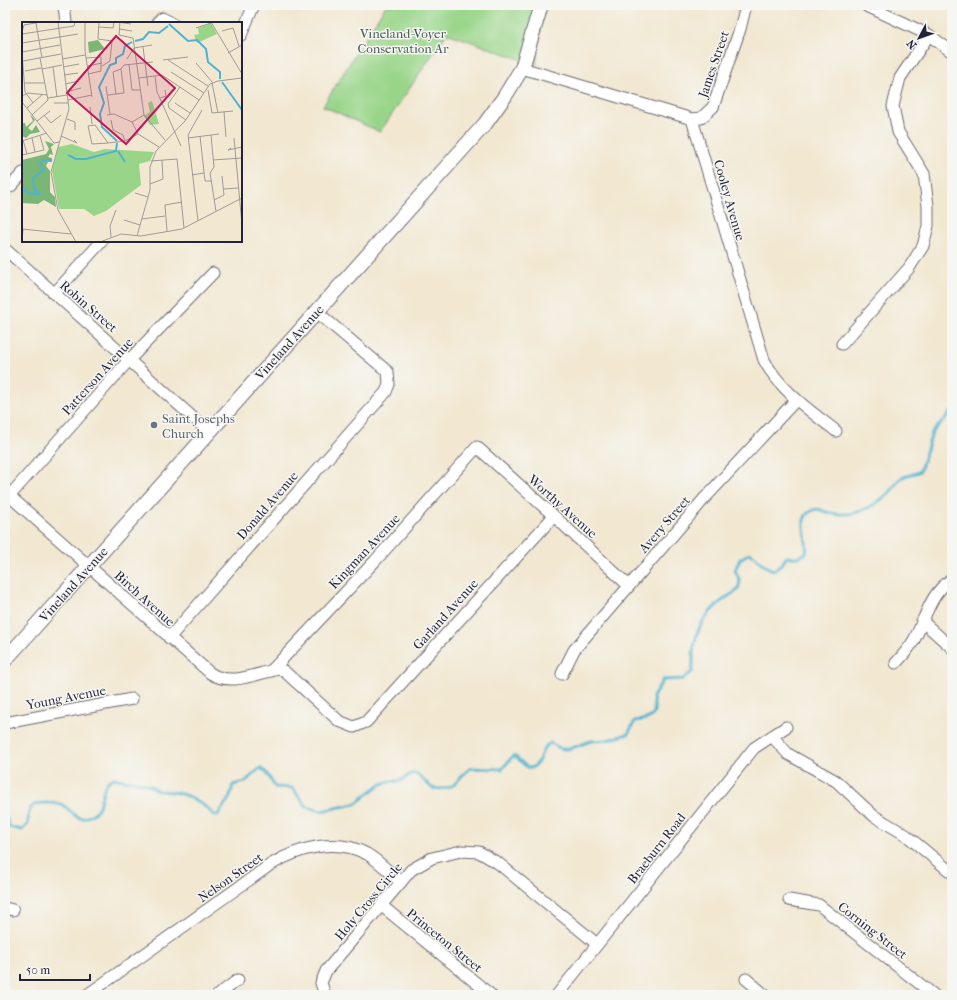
<svg xmlns="http://www.w3.org/2000/svg" width="957" height="1000" font-family="'IM FELL French Canon',serif">
<style>
.green{fill:#99d589;stroke:#5e7c62}
.lines{fill:none;stroke-linecap:round;stroke-linejoin:round}
.stream{stroke:#50b2cf;stroke-width:3}
.minor-casing{stroke:#6b6770;stroke-width:13}
.tertiary-casing{stroke:#6b6770;stroke-width:16}
.minor{stroke:#fff;stroke-width:11}
.tertiary{stroke:#fff;stroke-width:14}
.worship-dot{fill:#6b7280;stroke:#f6f6f2;stroke-width:1.5}
.labels{text-anchor:middle;stroke-width:3;stroke-linejoin:round;paint-order:stroke}
.park-label{font-size:13px;fill:#465852;stroke:#f6f6f2}
.street-label{font-size:13px;fill:#22223b;stroke:#f6f6f2}
.worship-label{font-size:13px;fill:#5b616d;stroke:#f6f6f2;text-anchor:start}
.inset-river{fill:none;stroke:#50b2cf;stroke-width:2}
.inset-road{fill:none;stroke:#9f9996;stroke-width:1}
.view{fill:#c2185b;fill-opacity:0.15;stroke:#c2185b;stroke-width:2}
.inset-edge{fill:none;stroke:#22223b;stroke-width:2}
</style>
<rect width="100%" height="100%" fill="#f6f6f2"/>
<filter id="ink" filterUnits="userSpaceOnUse"><feTurbulence type="fractalNoise" baseFrequency=".025" numOctaves="2"/><feDisplacementMap in="SourceGraphic" scale="8" xChannelSelector="R" yChannelSelector="G"/><feConvolveMatrix kernelMatrix="1 2 1 2 8 2 1 2 1" color-interpolation-filters="sRGB"/></filter>
<filter id="wash" filterUnits="userSpaceOnUse"><feTurbulence type="fractalNoise" baseFrequency=".012" numOctaves="4" result="noise"/><feDisplacementMap in="SourceGraphic" scale="16" xChannelSelector="R" yChannelSelector="G"/><feGaussianBlur stdDeviation="0.9" result="paint"/><feColorMatrix in="noise" values="0 0 0 0 0 0 0 0 0 0 0 0 0 0 0 0 0 1.4 0 .05"/><feComposite in="paint" operator="in"/></filter>
<g filter="url(#wash)">
<rect width="100%" height="100%" fill="#f2e8d2"/>
<path class="green" d="M386 5H544L536 65 447 33 380 132 323 106Z"/>
<g class="lines">
<path class="stream" d="M5 813 9 827 22 830 28 824C28 809 30 803 46 803 52 803 58 802 64 806 70 810 77 820 84 818 110 812 95 782 115 778 130 783 146 780 158 791 181 791 198 798 214 815H218L230 797 233 785 245 782 260 768 266 772 275 787 292 788 307 807 321 811 355 804 379 785 391 781H400L413 773 417 774 432 788C458 792 454 779 471 768L502 769 513 756C521 758 522 767 531 768 543 763 539 747 551 743L561 749H569L591 741 607 740 628 734 635 721C655 718 656 717 653 697L663 680 683 679 692 672C694 664 692 656 694 647 698 619 715 604 738 590L740 581 735 570 740 559 750 553C759 558 763 568 774 570L780 566 787 557H799L806 553C810 538 792 514 818 509 846 521 869 512 891 491 895 487 896 482 900 479 906 474 914 475 920 471L932 433 952 411"/>
</g>
</g>
<g filter="url(#ink)">
<g class="lines">
<defs>
<g id="minor">
<path d="M64 5 66 23"/>
<path d="M865 5 929 35 952 52"/>
<path d="M157 23 162 18 172 23"/>
<path d="M241 35 254 5"/>
<path d="M522 68 692 119 764 360C780 390 809 410 836 431"/>
<path d="M692 119 701 118 713 107 740 29 746 5"/>
<path d="M5 189 11 186 23 173"/>
<path d="M5 249 209 432"/>
<path d="M54 294 102 241"/>
<path d="M842 344 909 268 923 246 928 226V206L924 174 898 132 893 106 900 78 929 35"/>
<path d="M5 492 210 673C231 687 257 673 279 669L284 671 339 721 354 727 366 722 554 516"/>
<path d="M5 501 129 360 213 273"/>
<path d="M922 621 952 648"/>
<path d="M169 638 386 392 389 384 388 372 317 312"/>
<path d="M896 663C902 656 909 649 914 640 926 618 929 594 952 579"/>
<path d="M271 671 375 561 477 447 554 516 629 586"/>
<path d="M562 674 574 650 704 499 796 400"/>
<path d="M5 723 132 699"/>
<path d="M772 736 788 754 836 781 874 816 906 835 952 873"/>
<path d="M789 900 819 905 934 995"/>
<path d="M382 906 491 995"/>
<path d="M5 908 13 910"/>
<path d="M746 979 765 995"/>
<path d="M87 995 270 865C298 848 336 837 367 854 379 861 390 873 401 882"/>
<path d="M218 995 238 980"/>
<path d="M325 995 321 983 326 971 411 870 432 858 461 851 479 852 498 863 597 944"/>
<path d="M557 995 754 748 786 727"/>
</g>
<path id="tertiary" d="M5 660 485 124 505 96 522 68 541 5"/>
</defs>
<use href="#minor" class="minor-casing"/>
<use href="#tertiary" class="tertiary-casing"/>
<use href="#minor" class="minor"/>
<use href="#tertiary" class="tertiary"/>
</g>
</g>
<circle class="worship-dot" cx="154" cy="425" r="4"/>
<g class="labels">
<g class="park-label">
<text x="403" y="38">Vineland-Voyer<tspan x="403" dy="15">Conservation Ar</tspan></text>
</g>
<g class="street-label">
<text transform="translate(713 64) rotate(-71)" y="5">James Street</text>
<text transform="translate(730 200) rotate(74)" y="5">Cooley Avenue</text>
<text transform="translate(89 306) rotate(41)" y="5">Robin Street</text>
<text transform="translate(289 342) rotate(-48)" y="5">Vineland Avenue</text>
<text transform="translate(97 376) rotate(-48)" y="5">Patterson Avenue</text>
<text transform="translate(267 505) rotate(-49)" y="5">Donald Avenue</text>
<text transform="translate(563 506) rotate(42)" y="5">Worthy Avenue</text>
<text transform="translate(664 524) rotate(-49)" y="5">Avery Street</text>
<text transform="translate(364 551) rotate(-47)" y="5">Kingman Avenue</text>
<text transform="translate(73 584) rotate(-48)" y="5">Vineland Avenue</text>
<text transform="translate(145 598) rotate(42)" y="5">Birch Avenue</text>
<text transform="translate(445 614) rotate(-48)" y="5">Garland Avenue</text>
<text transform="translate(66 697) rotate(-11)" y="5">Young Avenue</text>
<text transform="translate(656 848) rotate(-52)" y="5">Braeburn Road</text>
<text transform="translate(230 877) rotate(-35)" y="5">Nelson Street</text>
<text transform="translate(368 901) rotate(-50)" y="5">Holy Cross Circle</text>
<text transform="translate(873 930) rotate(38)" y="5">Corning Street</text>
<text transform="translate(445 940) rotate(39)" y="5">Princeton Street</text>
</g>
<g class="worship-label">
<text x="162" y="423">Saint Josephs<tspan x="162" dy="15">Church</tspan></text>
</g>
</g>
<g transform="translate(22 22)">
<rect width="220" height="220" fill="#f2e8d2"/>
<path d="M189 1 195 12 175 21 172 13 177 12 176 6ZM130 79 137 102 128 103 122 94 128 90 126 81ZM50 122 72 130 83 127 132 130 128 139 117 142 119 163 84 189 72 194 62 187H37L30 149 36 125Z" fill="#99d589"/>
<path d="M76 18 83 27 67 31 66 20ZM8 92 13 98 6 106 10 109 14 103 18 110 8 112 4 116 0 114V101H3L4 105 11 99ZM23 119 32 122 29 125 31 133 28 132 26 135 30 136V140H26L24 144 28 149V170L33 175 34 185 22 178 16 182 0 181V138L24 132 27 127Z" fill="#7ab675"/>
<path class="inset-river" d="M147 2 166 19 175 18 184 27 186 40 198 50V57M113 19 121 17 127 10 137 11 146 4M200 60 220 88M95 119 80 105 78 92 82 81 77 65 88 43 94 41V36L101 32 103 24 110 20M96 129 103 140M46 133 54 137H64L94 129 95 121M0 165 6 171 17 172 12 167 11 156 22 148 18 141 20 138H30"/>
<path class="inset-road" d="M36 0 47 87 29 150 36 188 54 220M63 0V29L70 75M77 0 76 17 90 19 88 39 80 44M95 0 109 2M98 0 97 13 111 16 122 93 143 118M189 0 220 52M14 1 20 36M77 5 91 6 92 0M174 6 189 1M97 7 110 9M200 9 211 6 217 24M0 10 2 3 19 0M0 12 52 4 53 0M0 21 56 12M121 25 126 64M0 30 38 23M0 31 3 70 11 81M206 31 220 23M64 36 79 35V49L66 52M40 37 63 33M105 37 112 26 130 23M141 38 166 35M146 38 186 64M1 39 39 32M174 41 191 61M107 43 110 68H118M65 44 80 41M31 45 35 75M41 45 57 42M20 47 40 43M99 47 102 43 131 40M3 49 19 46M149 50 182 71M42 53 56 51M133 54 135 70 159 124M117 56 140 53 177 78M3 61H22M190 61 196 91M43 62 57 59M84 64 88 92M186 68 190 91 211 89M44 70 59 66M94 72 91 50 99 47M86 73 102 71 99 47M0 74 6 71 25 73M26 76 45 73M138 76 144 74 143 68M46 78 70 73M0 80 32 121 37 120M32 81H46M153 81 168 91M68 85 70 102M5 86 21 72M147 86 146 82 158 65M147 86 164 98M202 90 204 115M10 93 26 78 18 36M22 93 29 101 39 93M85 93 92 92 110 100 122 93M45 97 53 100V108M89 98 91 108 101 113 103 119M15 99 28 89M110 100 116 112 137 125M189 113 192 145 188 151 194 189M39 114 55 121 52 118M178 114 183 159H189M10 116 13 130M166 116 197 112M212 116 220 203M1 118 5 132M0 119 25 111M86 121 70 122 66 104 73 103 86 121 103 119 116 112M209 126 206 128 220 125M0 133 22 128 18 114M191 138 220 136M129 139 155 137 162 206M170 153 182 151M128 162 141 157 140 138M202 167 216 166M113 171 126 175M192 178 202 173 200 154M120 197 143 194M102 198 118 203M176 199 166 113 180 88M0 207 49 212M145 209 143 183 160 180M115 214 128 168V145L134 129 163 99 188 62 196 59 220 56M89 215 88 204 94 188M0 220 1 207M78 220 99 212 119 214 160 207 220 176"/>
<path class="view" d="M94 14 153 66 104 122 45 71Z"/>
<rect width="220" height="220" class="inset-edge"/>
</g>
<rect width="957" height="1000" fill="none" stroke="#f6f6f2" stroke-width="20"/>
<g transform="translate(919 38) rotate(229)" stroke="#f6f6f2" stroke-width="3" paint-order="stroke">
<path d="M0-3L7 15L0 10L-7 15Z" fill="#22223b"/>
<text y="-6" font-size="11" font-weight="bold" text-anchor="middle" fill="#22223b">N</text>
</g>
<path d="M20 974v6h70v-6" fill="none" stroke="#22223b" stroke-width="2"/>
<text x="26" y="974" font-size="12" fill="#22223b" stroke="#f6f6f2" stroke-width="3" paint-order="stroke">50 m</text>
</svg>
